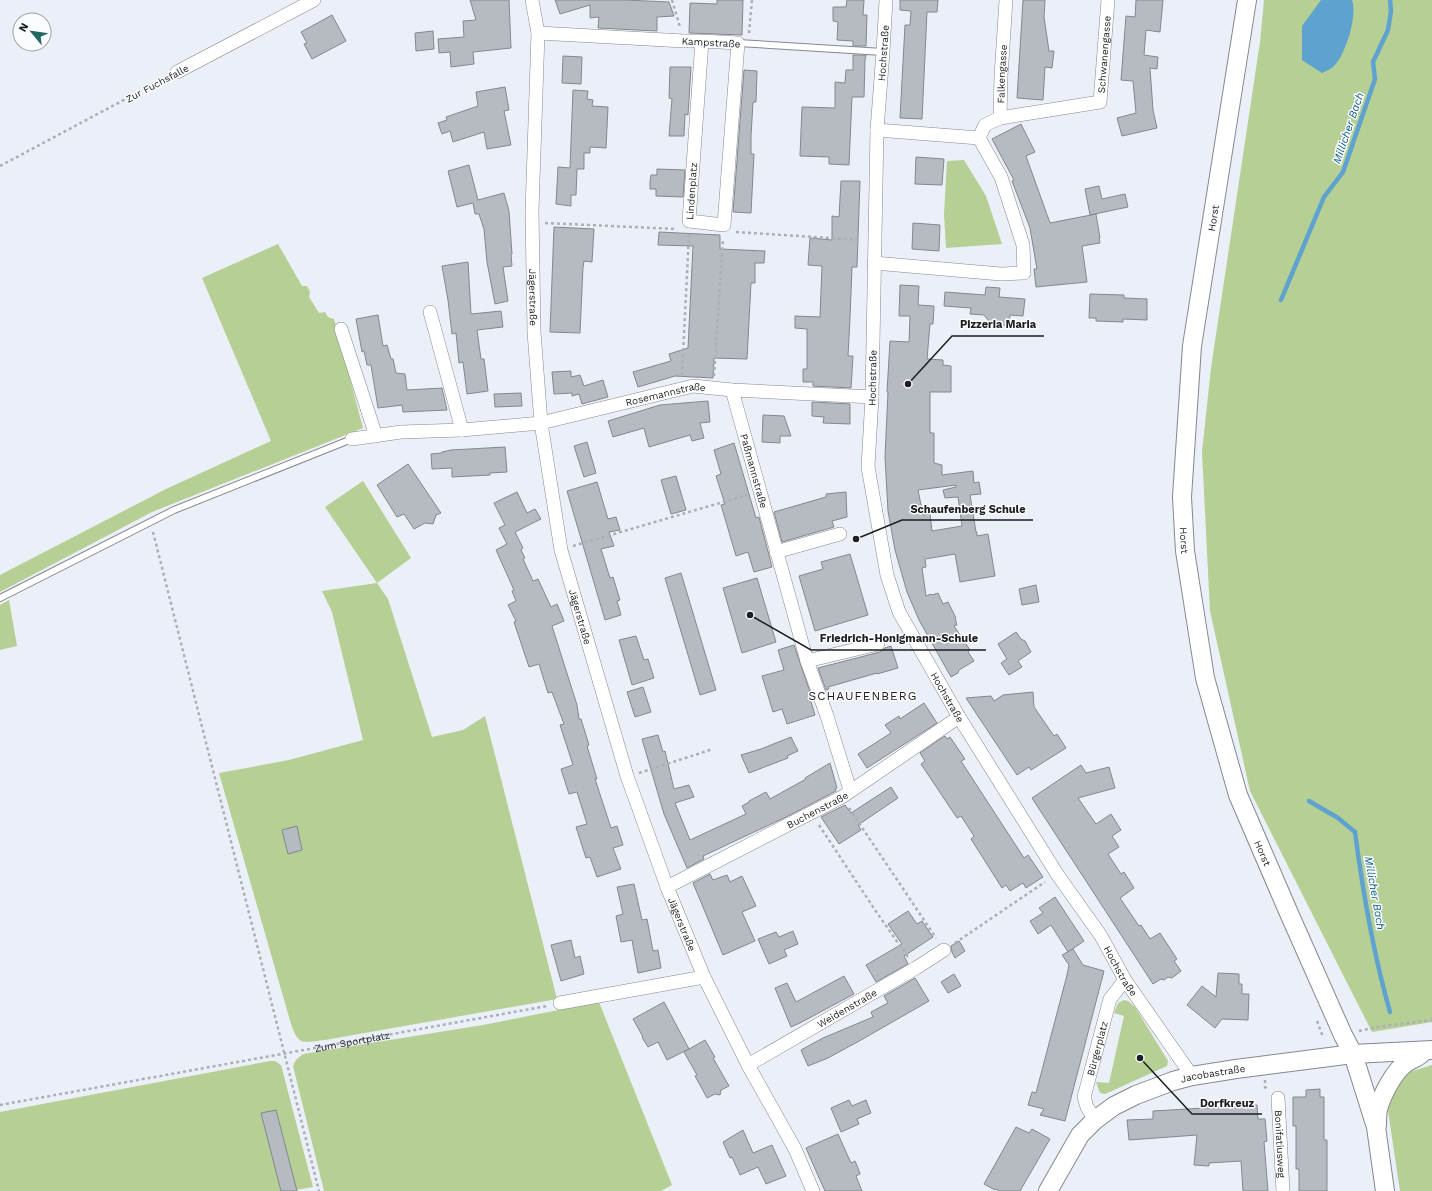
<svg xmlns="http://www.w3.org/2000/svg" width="1432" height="1191" font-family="'Work Sans',sans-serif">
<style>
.green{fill:#b5cf94}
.water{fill:#5ea2d0}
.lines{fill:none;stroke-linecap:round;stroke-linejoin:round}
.stream{stroke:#5ea2d0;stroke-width:4.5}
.building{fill:#b6bbc2;stroke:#83878e;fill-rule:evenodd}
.lane-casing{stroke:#84888f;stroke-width:8}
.street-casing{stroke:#84888f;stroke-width:14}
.secondary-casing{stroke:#84888f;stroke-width:20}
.path{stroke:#acafb5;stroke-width:2.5;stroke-dasharray:3 3;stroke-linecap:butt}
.lane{stroke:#fff;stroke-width:6}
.street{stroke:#fff;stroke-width:13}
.secondary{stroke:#fff;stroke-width:18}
.labels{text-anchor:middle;stroke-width:3;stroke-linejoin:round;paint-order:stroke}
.street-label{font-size:10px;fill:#1c1e21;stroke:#fbfcfe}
.water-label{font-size:11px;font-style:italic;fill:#085d89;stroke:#fbfcfe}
.quarter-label{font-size:12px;letter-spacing:1px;fill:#1c1e21;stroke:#fbfcfe}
.leader{fill:none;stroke:#1c1e21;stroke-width:1.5}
.callout-dot{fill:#1c1e21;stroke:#fbfcfe;stroke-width:1.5}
.callout-label{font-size:11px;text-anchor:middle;font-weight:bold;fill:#1c1e21;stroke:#fbfcfe;stroke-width:3;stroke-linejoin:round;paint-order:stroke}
</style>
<rect width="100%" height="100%" fill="#ebeff7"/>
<g class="green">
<path d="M1264 0H1432V1022L1372 1032 1250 791 1210 611 1202 452 1211 368 1260 42Z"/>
<path d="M964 160 986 196 1002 244 946 248 944 214 947 161Z"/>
<path d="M278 244 302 286H307L310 292 309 297 319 313 325 312 328 317 334 319 363 428 152 512 0 592V575L166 489 271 441 202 278Z"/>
<path d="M363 481 411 558 377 583 388 599 432 737 463 730 485 716 557 999 325 1040C303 1042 299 1047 291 1024L219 773 289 760 363 740 332 612 322 591 377 583 325 507Z"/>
<path d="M9 600 17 646 0 650V605Z"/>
<path d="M1124 1000 1128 1001 1135 1007 1168 1061 1167 1066 1105 1094 1100 1093 1096 1082 1109 1083 1124 1016 1114 1013 1118 1003Z"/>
<path d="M599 1002 672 1185 661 1191H324L293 1066 296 1060 303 1054 483 1025Z"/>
<path d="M270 1061H275L281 1065 313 1187 290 1191H0V1112Z"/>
<path d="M1432 1065V1191H1400L1388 1111 1394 1089 1410 1072Z"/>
</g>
<path class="water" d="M1321 0H1352C1358 15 1345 57 1333 67 1330 70 1325 71 1322 73L1302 60V26Z"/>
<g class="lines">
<g class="stream">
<path d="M1281 300 1324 197 1343 172 1375 79 1373 62 1388 30 1391 11 1390 0"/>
<path d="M1309 801 1338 818 1355 832C1363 893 1373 953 1390 1012"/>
</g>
</g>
<g class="building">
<path d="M470 0H509L511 48 473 52 474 64 451 67 450 52 439 53 438 39 464 37 463 21 476 20Z"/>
<path d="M555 0H625L669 2 674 16 657 17V31L598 28 599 17 590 18V5L560 14Z"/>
<path d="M717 0H743L742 35 689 33 690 3 717 4Z"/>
<path d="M847 0H864L863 15H867L866 46H853V41L837 40 838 22 833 21V7H846Z"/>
<path d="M900 0H938L937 12H927L922 119 900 118 905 25H910L911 11 900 10Z"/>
<path d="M1023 0H1045L1044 17 1049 51H1054L1052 68 1045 67 1043 100 1017 98Z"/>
<path d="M1136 0H1163L1160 32 1146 30 1144 55 1158 57 1157 69 1150 68 1153 110 1157 128 1122 136 1117 118 1136 113 1133 81 1121 80 1126 16 1135 17Z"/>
<path d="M332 15 346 41 312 59 304 44 307 43 301 32Z"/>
<path d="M433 31 434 49 416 51 415 33Z"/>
<path d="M853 55H866L865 60 864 97H852L849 165 829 164V157L800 156 802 107 835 108V82L845 83 846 70H853Z"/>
<path d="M563 56 582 57 581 84 562 83Z"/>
<path d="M670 67H691L688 115 685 114 684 136H669L672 99 669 98Z"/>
<path d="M744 70 757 71 756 102H753L751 136V154H754L751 213 733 212Z"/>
<path d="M505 87 509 110 504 111 511 145 487 149 484 132 453 142 450 131 442 134 438 123 447 120 446 117 478 106 476 92Z"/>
<path d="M573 90 588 91 587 99 593 100 592 106 608 107 606 148 590 147V153H584V169H577L576 195H571V206L556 204 558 167 570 168Z"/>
<path d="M1021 124 1035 152 1026 156 1050 223 1096 214 1100 238H1099L1100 243 1082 246 1087 282 1036 287 1034 269H1037L1030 228 1012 181 1014 180 992 139Z"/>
<path d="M916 157 944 159 942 185 915 184Z"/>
<path d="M469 165 478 200 504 193 509 211 512 254H511L512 266 503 267 508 301 495 304 487 262 484 229 479 214H475L473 203 457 207 448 171Z"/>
<path d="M657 169 685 170 683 197 656 196V189H650V182L651 175H657Z"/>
<path d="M841 181H860L857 267H852L850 318 848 356H853L851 388 813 386V382H803V369H807V329L795 328V316L820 317 822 266 808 265 810 238 832 240V216L839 217Z"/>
<path d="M1099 186 1102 199 1125 194 1128 207 1090 215 1085 189Z"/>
<path d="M913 223 940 225 939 251 912 249Z"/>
<path d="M554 227 594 229 592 262 584 261 583 267 580 333 550 332Z"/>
<path d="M659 232 720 235V249L765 251 764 263H755V283H751L747 359 714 358 713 378 675 376 638 387 633 372 671 361 669 354 688 348 693 246 658 245Z"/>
<path d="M468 262 471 314 501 311 503 327 477 330 481 359H484L488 391 467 394 463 362 459 363 456 333 452 334 448 300 442 266Z"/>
<path d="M900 285 919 286 918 305 934 306 933 324H930L927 359 943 360V365L951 366V392H930V433H934V463L942 465V475L973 471 974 483 979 482 981 494 970 495 976 532H977V536L988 534 995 576 960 582 955 554 925 559 926 567 922 568 926 596 931 594 932 595 938 593 943 604 948 602 956 618H955L957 625 954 626 970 650 968 652 974 661 959 670 958 673 951 677 919 620 907 592 895 550 888 511 885 457 888 392H887L890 341 909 342 910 316H899ZM956 485V487L943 490 945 498 958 497 962 526 932 531 930 514 923 515 918 490Z"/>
<path d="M986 287 1000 288 999 297 1025 299 1023 316 1010 315 1009 326 992 325 984 315 970 314 971 308 944 306 945 292 985 295Z"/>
<path d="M1090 294 1124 295V298L1147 299V320L1123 319V322L1096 321V318H1089Z"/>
<path d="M378 315 383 346 387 345 391 359H393L396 373 405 374 407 390 442 388 447 410 403 412 402 405 378 408 371 365H367L364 351 362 352 356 319Z"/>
<path d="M571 371V377L580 375 584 386 603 380 608 397 582 404 579 394 572 396V393L554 394 552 372Z"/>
<path d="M521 393 522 406 495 407 494 394Z"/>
<path d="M708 401 710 422 700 423 704 438 692 441 690 435 649 447 644 428 613 437 608 421 660 405Z"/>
<path d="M812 402 850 404V424L823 423 824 417 812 416Z"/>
<path d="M763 415 784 416 791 436H780V443L762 442Z"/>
<path d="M587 442 596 473 584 477 574 446Z"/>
<path d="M734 443 756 518 759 517 772 567 754 572 748 552 736 556 721 505 725 504 716 476 721 474 714 450Z"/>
<path d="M505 447 507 472 490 473V475L452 477V468L432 469 431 454 442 453V452L451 450Z"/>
<path d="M408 464 441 513 436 515 433 524 425 523 414 529 404 514 397 517 377 485Z"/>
<path d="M676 476 686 510 671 514 661 480Z"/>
<path d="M597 482 608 519 616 517 620 530 609 532 614 546 601 549 610 578 613 577 620 600 617 601 621 615 605 620 567 491Z"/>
<path d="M517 492 527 513 535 509 541 519 515 532 523 548 521 550 525 558 523 559 533 581 538 579 551 607 557 604 564 621 552 626 577 705 579 719H581L589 745 587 746 597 779H595L611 828 617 826 623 845 613 848 621 869 597 877 590 857 586 858 576 827 587 824 577 792 569 794 561 769 573 765 560 725 564 724 552 692 548 693 539 664 529 667 514 622 516 621 508 605 516 601 512 591 514 590 496 550 507 544 499 528 505 525 494 503Z"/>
<path d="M846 492 847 517 832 521 834 527 782 542 774 512 826 497V494Z"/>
<path d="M850 554 868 615 815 631 799 576 823 569 821 562Z"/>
<path d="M681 573 716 690 700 695 665 578Z"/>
<path d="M757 578 776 642 742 653 723 588Z"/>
<path d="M1036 585 1039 602 1022 605 1019 589Z"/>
<path d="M1016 632 1021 639 1025 641 1031 652 1018 661 1022 667 1009 675 1001 663 1007 659 998 644Z"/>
<path d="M636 636 644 660 648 659 654 678 632 685 619 640Z"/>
<path d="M794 645 811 695H809L815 715 787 724 782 709 773 712 762 676 784 670 778 650Z"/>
<path d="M891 646 898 668 877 674V673L828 687 829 689 826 690 818 668 880 652 885 648Z"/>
<path d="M643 687 651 712 635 717 627 692Z"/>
<path d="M1033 692 1034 707 1054 736 1057 734 1066 748 1031 770 1029 767 1017 775 966 698 991 696 994 701 1003 695Z"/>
<path d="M924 703 937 723 867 768 858 754 891 733 885 725 899 716 900 719Z"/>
<path d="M658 735 663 752 665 751 674 789 689 785 694 797 675 803 690 840 746 814 742 806 749 802V801L766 792 770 799 806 779 805 778 830 763 837 788 835 789 836 791 786 817 703 856 704 859 687 868 664 814 642 739Z"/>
<path d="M945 736 947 739 950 737 965 759 961 761 1024 858 1028 855 1043 877 1026 888 1023 883 1010 891 1006 885 1002 888 971 839 974 836 961 816 957 818 921 764 925 761 920 753Z"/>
<path d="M791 737 798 751 787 756 788 758 749 773 741 755 761 749Z"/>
<path d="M1081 765 1086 773 1109 767 1115 788 1078 798 1096 824 1111 814 1121 830 1112 836 1119 847 1108 854 1121 874 1124 872 1134 888 1120 898 1139 926 1141 925 1150 939 1160 933 1177 959 1174 961 1181 971 1172 978 1168 977 1164 980 1161 979 1153 984 1032 798Z"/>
<path d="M891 787 898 798 858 825 861 830 839 844 821 817 845 805 851 813Z"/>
<path d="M297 826 302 850 288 854 282 830Z"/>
<path d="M710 874 713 880 727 875 730 882 742 876 756 906 742 912 755 941 723 955 693 883Z"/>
<path d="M634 884 642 920 647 919 653 951 658 950 661 968 638 973 632 940 621 942 616 916 623 914 617 887Z"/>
<path d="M1055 897 1084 941 1068 952 1051 925 1038 934 1030 921 1043 913 1039 908Z"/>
<path d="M908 911 917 924 922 921 933 937 904 956 908 964 876 982 866 965 902 944 888 924Z"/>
<path d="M793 931 798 944 784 950 787 956 769 964 758 939 776 932 779 937Z"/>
<path d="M571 940 575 958 580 956 584 974 561 981 551 945Z"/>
<path d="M959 941 965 951 955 958 952 952 951 946Z"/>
<path d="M1073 949 1083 965 1104 971 1065 1121 1040 1115 1044 1109 1028 1105 1032 1092 1036 1093 1067 975 1069 965 1062 955Z"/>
<path d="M1218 973 1239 974V984H1242V994H1249L1248 1020 1222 1019 1215 1028 1187 1005 1202 986 1216 997Z"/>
<path d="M954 974 961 986 948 993 941 982Z"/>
<path d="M844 976 854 994 800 1023 791 1027 775 988 787 983 796 1002Z"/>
<path d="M915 978 929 1001 861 1040 828 1058 808 1066 801 1050 823 1038 873 1017 871 1012 888 1003 884 996Z"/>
<path d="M664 1002 689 1049 667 1060 658 1042 648 1047 643 1039 642 1035 633 1019Z"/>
<path d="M705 1040 715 1057 713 1058 729 1086 721 1090 720 1095 715 1094 707 1098 695 1076 697 1075 684 1052Z"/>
<path d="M1320 1089V1097H1324V1140H1327V1191H1299V1169H1296V1126H1293V1097H1306V1090Z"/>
<path d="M849 1100 852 1106 866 1100 871 1113 857 1119 859 1124 841 1132 831 1108Z"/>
<path d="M1257 1105 1258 1119H1265L1267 1141 1264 1142 1268 1191H1243L1241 1161 1209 1163V1166L1194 1165 1197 1135 1129 1140 1127 1120 1153 1119V1111Z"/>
<path d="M276 1110 297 1191H281L261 1113Z"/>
<path d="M1016 1127 1029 1133 1032 1129 1050 1139 1020 1191H999L996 1189 995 1190 984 1184Z"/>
<path d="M743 1130 753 1153 772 1145 786 1176 766 1184 758 1167 740 1175 732 1157 730 1158 723 1142Z"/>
<path d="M838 1134 851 1163 855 1161 858 1168 860 1174 856 1176 862 1191H825L816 1171 806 1148Z"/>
</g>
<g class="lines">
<defs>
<g id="lane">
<path d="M738 43 883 52"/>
<path d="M0 598 174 510 352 439"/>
</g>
<g id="street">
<path id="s2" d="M532 0 538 33 532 211 534 332 541 423 561 550 627 776 667 887 704 977 748 1065 795 1149 813 1191"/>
<path id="s3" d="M886 0 883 52 877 130 872 397 868 467 887 575 899 612 959 717 1057 874 1101 936 1125 980 1192 1076"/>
<path id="s4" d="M538 33 684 41H702L738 43 724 225 689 221 702 41"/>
<path d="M177 72 314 0"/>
<path id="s5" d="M1000 118 1100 102 1108 0"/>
<path d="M877 130 979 138"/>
<path id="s6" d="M979 138 985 125 1000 118 1001 76 1006 0"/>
<path d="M874 263 1001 274 1024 273 1023 245 1001 177 979 138"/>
<path d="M430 312 462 430"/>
<path d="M341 329 376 436"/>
<path id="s7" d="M732 390 807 661 827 716 850 790"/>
<path id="s8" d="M352 439 401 432 462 430 541 423 693 386 732 390 872 397"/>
<path d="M776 552 840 534"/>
<path d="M807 661 878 644"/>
<path id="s9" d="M667 887 842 797 959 717"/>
<path d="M560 1003 704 977"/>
<path id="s10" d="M748 1065 916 968 944 950"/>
<path id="s11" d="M1278 1098 1283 1191"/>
<path id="s12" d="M1095 1120 1087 1107 1084 1097 1110 999 1125 980"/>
</g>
<g id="secondary">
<path id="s13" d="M1247 0 1192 346 1182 497 1185 551 1205 678 1238 795 1288 911 1343 1035 1353 1054 1376 1127 1385 1191"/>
<path d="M1377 1125C1377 1119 1377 1114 1378 1109 1382 1095 1394 1071 1406 1063 1413 1058 1417 1059 1424 1051"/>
<path id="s14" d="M1048 1191 1080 1135 1095 1120 1114 1106 1136 1095 1173 1081 1192 1076 1236 1069 1353 1054 1432 1050"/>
</g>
</defs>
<use href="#lane" class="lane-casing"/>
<use href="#street" class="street-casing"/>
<use href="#secondary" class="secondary-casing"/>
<g class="path">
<path d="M672 0 680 27"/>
<path d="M749 33 752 0"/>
<path d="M0 166 165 78"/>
<path d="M545 223 677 229"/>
<path d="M736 232 861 240"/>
<path d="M682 375 689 234"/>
<path d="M714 376 723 239"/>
<path d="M153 532 319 1191"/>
<path d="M573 546 747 495"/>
<path d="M639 773 713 749"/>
<path d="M849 808 936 938"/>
<path d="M819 825 877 913 908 957"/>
<path d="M955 943 1045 882"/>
<path d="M1317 1021 1323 1037"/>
<path d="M1359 1031 1377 1027 1432 1020"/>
<path d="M1265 1080V1087L1268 1090"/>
<path id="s1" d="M0 1105 547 1006"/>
</g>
<use href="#lane" class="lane"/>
<use href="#street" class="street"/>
<use href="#secondary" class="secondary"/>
</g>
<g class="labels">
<g class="street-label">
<text transform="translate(711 42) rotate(3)" y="4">Kampstraße</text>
<text transform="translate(883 53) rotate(-86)" y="4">Hochstraße</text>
<text dy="4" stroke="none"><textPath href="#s5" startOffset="149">Schwanengasse</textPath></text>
<text dy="4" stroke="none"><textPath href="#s6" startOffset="75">Falkengasse</textPath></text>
<text transform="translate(157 83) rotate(-28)" y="4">Zur Fuchsfalle</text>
<text dy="4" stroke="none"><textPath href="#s4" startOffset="448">Lindenplatz</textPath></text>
<text transform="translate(1213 218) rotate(-81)" y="4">Horst</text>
<text dy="4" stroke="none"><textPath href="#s2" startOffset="298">Jägerstraße</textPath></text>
<text transform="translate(872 378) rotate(-89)" y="4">Hochstraße</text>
<text dy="4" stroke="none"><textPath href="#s8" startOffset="318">Rosemannstraße</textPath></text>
<text dy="4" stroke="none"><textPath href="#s7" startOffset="84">Paßmannstraße</textPath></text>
<text dy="4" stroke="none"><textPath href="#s13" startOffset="545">Horst</textPath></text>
<text dy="4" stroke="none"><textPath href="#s2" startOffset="622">Jägerstraße</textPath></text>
<text dy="4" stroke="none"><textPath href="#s3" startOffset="714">Hochstraße</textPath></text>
<text dy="4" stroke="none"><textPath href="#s9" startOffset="169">Buchenstraße</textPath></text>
<text dy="4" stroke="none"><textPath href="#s13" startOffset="869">Horst</textPath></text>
<text dy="4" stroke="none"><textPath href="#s2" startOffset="946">Jägerstraße</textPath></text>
<text dy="4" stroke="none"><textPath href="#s3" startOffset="1038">Hochstraße</textPath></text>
<text dy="4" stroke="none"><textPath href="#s10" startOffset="114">Weidenstraße</textPath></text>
<text dy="4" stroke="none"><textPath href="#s1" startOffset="358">Zum Sportplatz</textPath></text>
<text dy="4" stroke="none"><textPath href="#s12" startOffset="76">Bürgerplatz</textPath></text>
<text dy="4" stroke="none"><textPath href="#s14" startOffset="214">Jacobastraße</textPath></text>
<text dy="4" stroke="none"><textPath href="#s11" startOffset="46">Bonifatiusweg</textPath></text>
</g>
<g class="water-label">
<text transform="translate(1348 128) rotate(-71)" y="4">Millicher Bach</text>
<text transform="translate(1375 893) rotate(80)" y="4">Millicher Bach</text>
</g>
<g class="quarter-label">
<text x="863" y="700">SCHAUFENBERG</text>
</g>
</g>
<path class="leader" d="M908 384L952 336H1044M856 539L902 520H1033M750 615L811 650H986M1140 1058L1192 1114H1262"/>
<g class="callout-dot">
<circle cx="908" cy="384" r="4"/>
<circle cx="856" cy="539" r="4"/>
<circle cx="750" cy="615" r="4"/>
<circle cx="1140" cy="1058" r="4"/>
</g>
<g class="callout-label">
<text x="998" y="328">Pizzeria Maria</text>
<text x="968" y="513">Schaufenberg Schule</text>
<text x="899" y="642">Friedrich-Honigmann-Schule</text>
<text x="1227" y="1107">Dorfkreuz</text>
</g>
<g transform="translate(32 32) rotate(299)"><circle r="19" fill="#fbfcfe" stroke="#a2a3a6"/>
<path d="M0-3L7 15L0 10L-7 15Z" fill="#1f6963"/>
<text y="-6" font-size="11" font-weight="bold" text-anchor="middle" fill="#1c1e21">N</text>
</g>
</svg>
